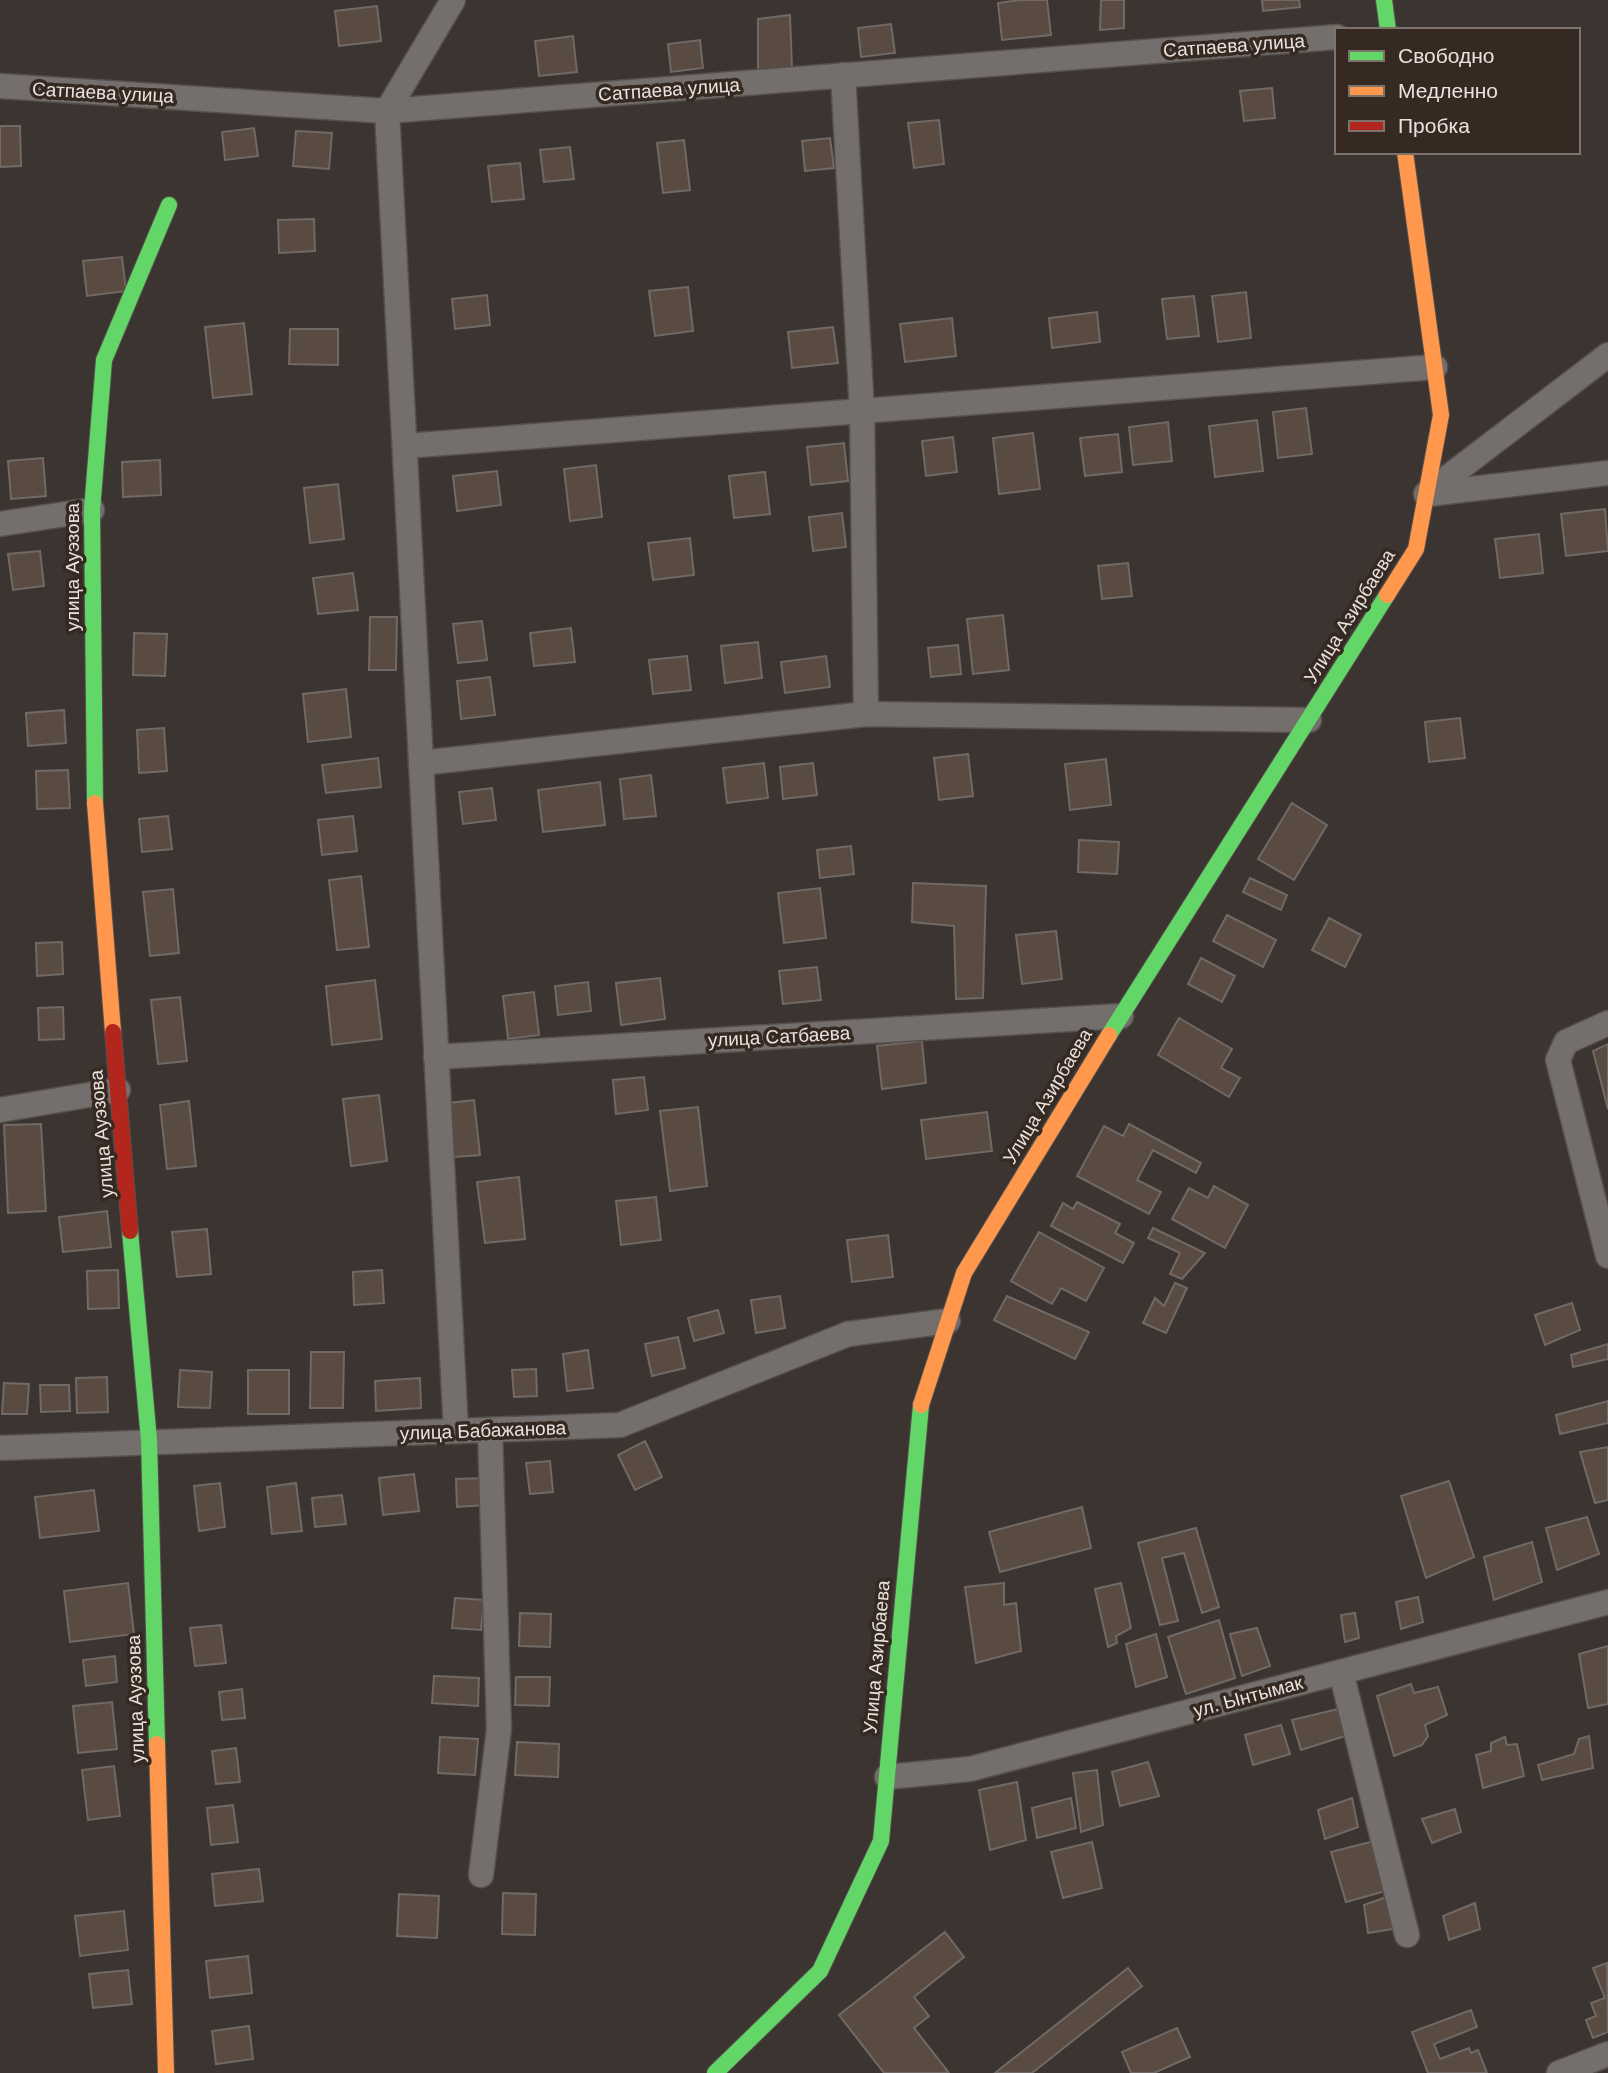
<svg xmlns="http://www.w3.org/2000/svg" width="1608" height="2073" font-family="Arial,sans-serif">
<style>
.building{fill:#594b42;stroke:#706966;stroke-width:2}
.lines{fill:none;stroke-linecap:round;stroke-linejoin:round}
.street-casing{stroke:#56504d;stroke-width:27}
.fast-casing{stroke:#56504d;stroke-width:18}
.slow-casing{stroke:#56504d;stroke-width:18}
.jam-casing{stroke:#56504d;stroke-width:18}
.street{stroke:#746f6c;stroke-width:24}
.fast{stroke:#63d668;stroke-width:16}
.slow{stroke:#ff974d;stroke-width:16}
.jam{stroke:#b3261e;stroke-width:16}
.labels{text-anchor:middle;stroke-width:7;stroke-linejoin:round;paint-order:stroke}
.street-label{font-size:19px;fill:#eae2dd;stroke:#352922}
</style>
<rect width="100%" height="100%" fill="#3b3430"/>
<g class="building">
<path d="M1020 0H1047L1051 35 1002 40 998 3Z"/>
<path d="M1101 0H1124V28L1100 30Z"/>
<path d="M1262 0H1299L1300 7 1263 11Z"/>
<path d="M377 6 381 41 339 46 335 11Z"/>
<path d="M790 15 792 68 758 71V19Z"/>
<path d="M891 24 895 53 861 57 858 28Z"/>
<path d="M573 36 577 72 539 76 535 41Z"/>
<path d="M700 40 703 68 671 72 668 44Z"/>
<path d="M1272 88 1275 118 1244 121 1240 91Z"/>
<path d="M939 120 944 164 914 168 908 123Z"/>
<path d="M0 126H20L21 166 0 167Z"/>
<path d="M254 128 258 156 225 160 222 132Z"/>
<path d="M296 131 332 133 329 169 293 166Z"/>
<path d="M830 138 834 168 805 171 802 141Z"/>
<path d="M684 140 690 190 663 193 657 143Z"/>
<path d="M570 147 574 179 544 182 540 150Z"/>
<path d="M520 163 524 199 492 202 488 166Z"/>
<path d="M314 219 315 251 279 253 278 220Z"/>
<path d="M122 257 126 291 87 296 83 261Z"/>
<path d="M688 287 693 331 655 336 649 291Z"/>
<path d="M1246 292 1251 338 1218 342 1212 296Z"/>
<path d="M487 295 490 325 455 329 452 299Z"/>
<path d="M1194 296 1199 336 1167 339 1162 299Z"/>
<path d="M1097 312 1100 342 1052 348 1049 318Z"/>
<path d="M952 318 956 356 905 362 900 324Z"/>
<path d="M244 323 252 394 213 398 205 327Z"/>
<path d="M833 327 838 363 792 368 788 332Z"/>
<path d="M290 329H338V365L289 364Z"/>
<path d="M1306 408 1312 454 1278 458 1273 412Z"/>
<path d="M1257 420 1263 471 1215 477 1209 426Z"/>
<path d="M1168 422 1172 461 1133 465 1129 427Z"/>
<path d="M1033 433 1040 489 999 494 993 438Z"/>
<path d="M1118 434 1122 472 1085 476 1080 438Z"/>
<path d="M953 437 957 472 926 476 922 441Z"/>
<path d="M844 443 848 481 811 485 807 447Z"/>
<path d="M43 458 46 496 11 499 8 461Z"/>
<path d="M160 460 161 495 123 497 122 462Z"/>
<path d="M596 465 602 517 570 521 564 469Z"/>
<path d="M497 471 501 505 457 511 453 476Z"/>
<path d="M765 472 770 514 734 518 729 476Z"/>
<path d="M338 484 344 539 310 543 304 488Z"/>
<path d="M1605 509 1608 551 1566 556 1561 514Z"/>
<path d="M842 513 846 547 813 551 809 517Z"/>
<path d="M1539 534 1543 573 1500 578 1495 539Z"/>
<path d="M690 538 694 575 653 580 648 543Z"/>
<path d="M40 551 44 586 13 590 8 554Z"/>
<path d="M1128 563 1132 596 1102 599 1098 566Z"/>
<path d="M353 573 358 610 318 614 313 578Z"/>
<path d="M1003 615 1009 670 973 674 967 619Z"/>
<path d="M370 617H397L396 670H369Z"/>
<path d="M482 621 487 660 458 663 453 624Z"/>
<path d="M571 628 575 662 534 666 530 633Z"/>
<path d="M134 633 167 634 165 676 133 675Z"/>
<path d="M758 642 762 678 725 683 721 646Z"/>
<path d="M958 645 961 674 931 677 928 648Z"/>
<path d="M687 656 691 690 653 694 649 660Z"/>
<path d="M826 656 830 687 785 693 781 662Z"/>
<path d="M490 677 495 715 461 719 457 681Z"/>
<path d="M346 689 351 737 308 742 303 694Z"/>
<path d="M64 710 66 743 28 746 26 713Z"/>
<path d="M1460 718 1465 758 1429 762 1425 722Z"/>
<path d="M164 728 167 771 139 773 137 730Z"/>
<path d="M968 754 973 796 939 800 934 758Z"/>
<path d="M378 758 381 787 326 793 322 765Z"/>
<path d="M1106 759 1111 805 1070 810 1065 764Z"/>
<path d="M764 763 768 798 727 803 723 768Z"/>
<path d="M813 763 817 795 783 799 780 767Z"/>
<path d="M68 770 70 808 37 809 36 771Z"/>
<path d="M651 775 656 816 624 819 620 779Z"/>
<path d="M600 782 605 825 543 832 538 790Z"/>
<path d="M492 788 496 820 463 824 459 792Z"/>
<path d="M1292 803 1327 825 1294 880 1258 859Z"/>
<path d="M168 816 172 849 142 852 139 819Z"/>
<path d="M353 816 357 851 322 855 318 820Z"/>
<path d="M1079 840 1119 842 1117 874 1078 872Z"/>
<path d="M851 846 854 874 820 878 817 850Z"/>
<path d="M361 876 369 947 337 950 329 880Z"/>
<path d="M1250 878 1287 895 1281 910 1243 892Z"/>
<path d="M913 883 986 886 983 998 956 999 954 926 912 922Z"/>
<path d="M820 888 826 938 784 943 778 893Z"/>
<path d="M173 889 179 953 150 956 143 892Z"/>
<path d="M1227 915 1276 940 1263 967 1213 941Z"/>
<path d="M1329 918 1361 935 1345 967 1312 950Z"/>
<path d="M1056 931 1062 979 1022 984 1016 935Z"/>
<path d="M62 942 63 974 37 976 36 943Z"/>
<path d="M1201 958 1235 976 1222 1002 1188 984Z"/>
<path d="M817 967 821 1000 783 1004 779 971Z"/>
<path d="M660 978 665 1019 621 1025 616 983Z"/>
<path d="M375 980 382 1039 332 1045 326 986Z"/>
<path d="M588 982 591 1011 558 1015 555 986Z"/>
<path d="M534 992 539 1035 508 1039 503 996Z"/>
<path d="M180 997 187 1061 158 1064 151 1000Z"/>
<path d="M63 1007 64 1039 39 1040 38 1008Z"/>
<path d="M1179 1018 1232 1049 1221 1068 1240 1078 1229 1097 1158 1055Z"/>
<path d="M922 1041 926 1083 882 1089 877 1046Z"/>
<path d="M1608 1044V1109L1593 1051Z"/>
<path d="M644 1077 648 1110 616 1114 613 1080Z"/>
<path d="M379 1095 387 1161 351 1166 343 1099Z"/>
<path d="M474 1100 480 1155 454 1157 448 1103Z"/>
<path d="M189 1101 196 1166 167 1169 160 1105Z"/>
<path d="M698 1107 707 1186 670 1191 660 1111Z"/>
<path d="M987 1112 992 1151 926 1159 921 1120Z"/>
<path d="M41 1124 46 1211 8 1213 4 1125Z"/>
<path d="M1129 1124 1201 1163 1196 1173 1153 1150 1137 1180 1161 1192 1149 1214 1077 1176 1104 1126 1123 1136Z"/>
<path d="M519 1177 525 1239 485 1243 477 1182Z"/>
<path d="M1214 1186 1248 1205 1225 1248 1172 1219 1189 1188 1208 1198Z"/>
<path d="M656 1197 661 1240 621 1245 616 1201Z"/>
<path d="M1077 1202 1120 1224 1115 1233 1134 1243 1123 1263 1051 1226 1063 1203 1073 1209Z"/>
<path d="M107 1211 111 1247 63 1252 59 1217Z"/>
<path d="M1153 1228 1205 1253 1182 1279 1170 1274 1180 1253 1148 1238Z"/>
<path d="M207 1229 211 1274 177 1277 172 1232Z"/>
<path d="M1039 1232 1104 1268 1086 1301 1061 1288 1052 1304 1011 1281Z"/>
<path d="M888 1235 893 1277 852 1282 847 1240Z"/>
<path d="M118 1270 119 1308 88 1309 87 1271Z"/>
<path d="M382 1270 384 1303 354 1305 353 1272Z"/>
<path d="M1175 1283 1187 1288 1166 1333 1143 1323 1155 1298 1164 1306Z"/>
<path d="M780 1296 785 1328 756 1333 751 1300Z"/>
<path d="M1007 1296 1089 1332 1075 1359 994 1320Z"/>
<path d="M1572 1303 1580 1330 1545 1345 1535 1315Z"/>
<path d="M718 1310 724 1333 694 1341 688 1318Z"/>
<path d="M678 1337 685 1368 652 1376 645 1344Z"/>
<path d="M1608 1344V1359L1573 1367 1571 1355Z"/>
<path d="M588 1350 593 1388 567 1391 563 1354Z"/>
<path d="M311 1352H344L343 1408H310Z"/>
<path d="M536 1369 537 1396 514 1397 512 1370Z"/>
<path d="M180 1370 212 1372 210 1408 178 1407Z"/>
<rect x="248" y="1370" width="41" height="44"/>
<path d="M107 1377 108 1412 77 1413 76 1378Z"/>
<path d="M420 1378 421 1408 376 1411 375 1381Z"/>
<path d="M4 1383 29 1384 27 1414H2Z"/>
<path d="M40 1385H69L70 1411 41 1412Z"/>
<path d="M1608 1401V1423L1560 1434 1556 1415Z"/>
<path d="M645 1441 662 1477 635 1490 618 1455Z"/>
<path d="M1608 1447V1500L1595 1503 1580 1452Z"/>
<path d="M550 1461 553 1492 530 1494 526 1463Z"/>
<path d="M414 1474 419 1511 383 1515 379 1478Z"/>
<path d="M485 1478 486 1505 457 1507 456 1479Z"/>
<path d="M1449 1481 1474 1557 1426 1578 1401 1496Z"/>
<path d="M220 1483 225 1527 199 1531 194 1486Z"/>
<path d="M296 1483 302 1531 272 1534 267 1487Z"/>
<path d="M94 1490 99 1531 40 1538 35 1497Z"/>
<path d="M342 1495 346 1524 315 1527 312 1498Z"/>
<path d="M1082 1507 1091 1548 1000 1572 989 1532Z"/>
<path d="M1587 1517 1599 1554 1557 1570 1546 1528Z"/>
<path d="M1196 1528 1219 1607 1202 1613 1184 1553 1162 1558 1178 1621 1160 1625 1138 1543Z"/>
<path d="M1532 1542 1542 1582 1494 1600 1484 1557Z"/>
<path d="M128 1583 134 1634 70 1642 64 1591Z"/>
<path d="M1004 1583V1605L1016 1603 1021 1651 976 1663 965 1587Z"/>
<path d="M1121 1583 1131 1628 1116 1636 1117 1643 1108 1647 1095 1589Z"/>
<path d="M1418 1597 1423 1622 1401 1629 1396 1602Z"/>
<path d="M455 1598 484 1600 481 1630 452 1628Z"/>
<path d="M520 1613 551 1614 550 1647 519 1646Z"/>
<path d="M1355 1613 1359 1638 1345 1642 1341 1615Z"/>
<path d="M1219 1620 1235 1678 1186 1694 1168 1637Z"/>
<path d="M221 1625 226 1663 195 1666 190 1628Z"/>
<path d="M1257 1628 1270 1666 1242 1676 1230 1634Z"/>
<path d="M1156 1634 1167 1677 1136 1687 1126 1644Z"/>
<path d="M1608 1646V1704L1588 1708 1579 1654Z"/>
<path d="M115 1656 117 1682 86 1686 83 1660Z"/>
<path d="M434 1676 479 1678 478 1706 432 1703Z"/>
<path d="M516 1677H550L549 1706 515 1705Z"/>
<path d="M1411 1684 1414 1693 1438 1687 1447 1715 1425 1725 1428 1736 1422 1745 1394 1756 1377 1696Z"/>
<path d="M242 1689 245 1718 222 1720 219 1692Z"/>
<path d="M112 1702 117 1749 78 1753 73 1706Z"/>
<path d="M1338 1709 1345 1736 1301 1750 1292 1720Z"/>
<path d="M1281 1725 1290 1754 1253 1765 1245 1735Z"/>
<path d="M1589 1736 1593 1768 1542 1780 1538 1765 1574 1754 1579 1739Z"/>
<path d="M440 1737 478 1739 475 1775 438 1773Z"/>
<path d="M1505 1737 1507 1745 1517 1744 1524 1776 1483 1788 1476 1755 1491 1751V1743Z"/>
<path d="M517 1742 559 1744 558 1777 515 1775Z"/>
<path d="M236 1748 240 1782 216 1784 212 1751Z"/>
<path d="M1148 1762 1159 1796 1120 1806 1112 1772Z"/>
<path d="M114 1766 120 1816 88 1820 82 1770Z"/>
<path d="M1097 1770 1103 1825 1081 1832 1073 1773Z"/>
<path d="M1017 1782 1026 1840 990 1850 979 1790Z"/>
<path d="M1071 1798 1076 1828 1037 1838 1032 1808Z"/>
<path d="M1352 1798 1358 1827 1325 1839 1318 1810Z"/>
<path d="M233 1805 238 1842 211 1845 207 1808Z"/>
<path d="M1455 1809 1461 1832 1432 1843 1422 1819Z"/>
<path d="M1378 1840 1389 1890 1346 1902 1331 1852Z"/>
<path d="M1092 1842 1102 1888 1063 1898 1051 1852Z"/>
<path d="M259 1869 263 1901 215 1906 212 1874Z"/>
<path d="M503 1893 536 1894 535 1935 502 1934Z"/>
<path d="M399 1894 439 1896 437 1938 397 1936Z"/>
<path d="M1392 1895 1399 1928 1368 1933 1364 1905Z"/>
<path d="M1475 1903 1480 1929 1449 1940 1443 1916Z"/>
<path d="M124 1911 128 1950 80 1956 75 1916Z"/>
<path d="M945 1932 964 1957 914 1997 929 2016 914 2028 949 2073H884L839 2015Z"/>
<path d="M248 1956 252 1993 210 1998 206 1961Z"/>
<path d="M1607 1963 1608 2032 1593 2038 1586 2020 1596 2016 1591 2003 1605 1998 1593 1968Z"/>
<path d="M1128 1968 1142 1986 1032 2073H995Z"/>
<path d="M128 1970 132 2004 93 2008 89 1974Z"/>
<path d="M1471 2010 1477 2027 1434 2044 1440 2059 1469 2048 1471 2053 1478 2050 1487 2073H1428L1412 2032Z"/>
<path d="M249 2026 253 2059 216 2064 212 2031Z"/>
<path d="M1177 2028 1190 2057 1154 2073H1131L1122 2052Z"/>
</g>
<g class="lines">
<defs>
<g id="street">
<path d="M453 0 387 111 456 1431"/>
<path d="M843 75 862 411 866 714"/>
<path d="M0 86 387 111 1337 37"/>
<path d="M405 446 1435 367"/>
<path d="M1426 494 1608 355"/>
<path d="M1428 494 1608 473"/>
<path d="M0 524 92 510"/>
<path d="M421 763 866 714 1309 720"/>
<path d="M1608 1023 1566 1042 1558 1060 1608 1256"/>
<path d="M436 1057 1121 1016"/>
<path d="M0 1110 118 1090"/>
<path d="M0 1448 620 1425 848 1334 948 1321"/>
<path d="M1341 1672 1407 1935"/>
<path d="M887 1777 970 1769 1608 1602"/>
<path d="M481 1875 499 1729 490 1430"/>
<path d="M1559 2073 1608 2054"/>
</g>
<g id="fast">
<path d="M1384 0 1388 30"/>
<path d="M95 803 92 510 104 360 169 205"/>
<path d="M1109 1035 1387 595"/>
<path d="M130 1231 149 1440 157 1744"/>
<path d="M715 2073 820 1971 881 1841 921 1405"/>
</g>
<g id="slow">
<path d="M1387 595 1416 549 1441 415 1405 152"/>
<path d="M95 803 113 1032"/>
<path d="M921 1405 964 1273 1109 1035"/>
<path d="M157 1744 166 2073"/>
</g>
<path id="jam" d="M113 1032 130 1231"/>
</defs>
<use href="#street" class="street-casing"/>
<use href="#fast" class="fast-casing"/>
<use href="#slow" class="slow-casing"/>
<use href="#jam" class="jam-casing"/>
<use href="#street" class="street"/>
<use href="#fast" class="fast"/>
<use href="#slow" class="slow"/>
<use href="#jam" class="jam"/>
</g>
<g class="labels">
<g class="street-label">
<text transform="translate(1234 45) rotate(-4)" y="7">Сатпаева улица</text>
<text transform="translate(669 89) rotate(-4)" y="7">Сатпаева улица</text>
<text transform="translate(103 92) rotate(3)" y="7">Сатпаева улица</text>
<text transform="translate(72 567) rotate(-90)" y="7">улица Ауэзова</text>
<text transform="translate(1349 616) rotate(-58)" y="7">Улица Азирбаева</text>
<text transform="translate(779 1036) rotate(-3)" y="7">улица Сатбаева</text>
<text transform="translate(1047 1096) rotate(-59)" y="7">Улица Азирбаева</text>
<text transform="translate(101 1134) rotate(-95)" y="7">улица Ауэзова</text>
<text transform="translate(483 1430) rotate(-2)" y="7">улица Бабажанова</text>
<text transform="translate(876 1657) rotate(-85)" y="7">Улица Азирбаева</text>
<text transform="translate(1248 1696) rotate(-15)" y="7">ул. Ынтымак</text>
<text transform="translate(135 1699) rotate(-92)" y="7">улица Ауэзова</text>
</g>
</g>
<rect x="1335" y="28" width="245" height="126" fill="#352922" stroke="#7d736d" stroke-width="2"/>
<rect x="1349" y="51" width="35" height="10" fill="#63d668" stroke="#7d736d" stroke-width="2"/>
<text x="1398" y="63" font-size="21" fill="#eae2dd">Свободно</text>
<rect x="1349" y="86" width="35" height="10" fill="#ff974d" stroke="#7d736d" stroke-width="2"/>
<text x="1398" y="98" font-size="21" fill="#eae2dd">Медленно</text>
<rect x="1349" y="121" width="35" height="10" fill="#b3261e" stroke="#7d736d" stroke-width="2"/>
<text x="1398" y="133" font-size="21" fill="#eae2dd">Пробка</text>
</svg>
